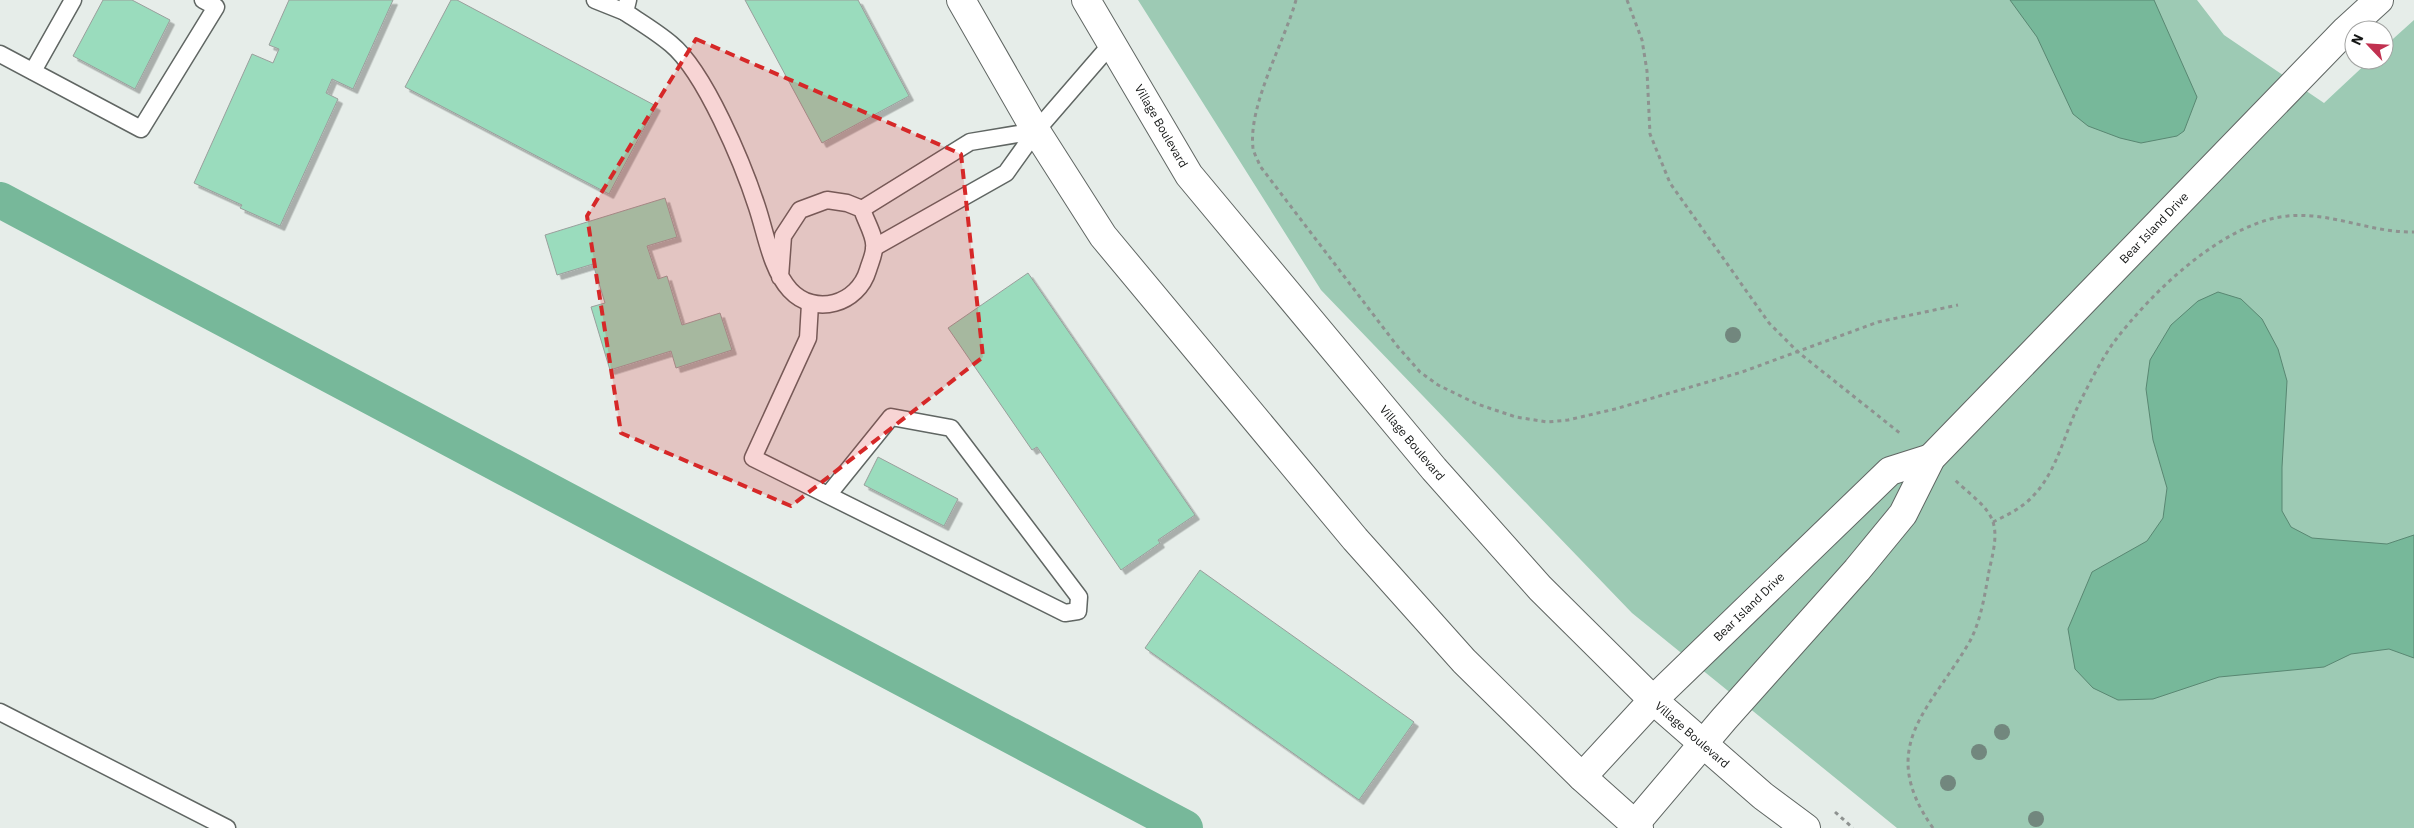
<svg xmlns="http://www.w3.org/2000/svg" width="2414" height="828" font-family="'IBM Plex Sans',sans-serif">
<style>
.green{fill:#9dcab4}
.water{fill:#77b89a;stroke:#598772}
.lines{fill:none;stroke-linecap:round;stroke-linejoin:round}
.canal{stroke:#77b89a;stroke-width:36}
.building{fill:#9adcbd;stroke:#999f9c;filter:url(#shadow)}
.lane-casing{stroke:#606663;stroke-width:19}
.street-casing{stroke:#606663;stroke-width:30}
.secondary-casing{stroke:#606663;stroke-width:30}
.path{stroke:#8e9290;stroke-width:3;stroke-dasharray:4 4;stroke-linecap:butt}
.lane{stroke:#fff;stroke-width:16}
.street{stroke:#fff;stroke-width:28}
.secondary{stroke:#fff;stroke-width:28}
.tree{fill:#72877e}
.marked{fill:#d62828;fill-opacity:0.2;stroke:#d62828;stroke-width:4;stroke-dasharray:10 6;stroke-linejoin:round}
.labels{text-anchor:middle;stroke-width:4.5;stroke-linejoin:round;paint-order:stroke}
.street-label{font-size:12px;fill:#141615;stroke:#fff}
</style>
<defs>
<filter id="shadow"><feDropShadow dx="4.5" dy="4.5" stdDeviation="0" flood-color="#0004"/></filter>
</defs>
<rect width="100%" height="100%" fill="#e6ede9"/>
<path class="green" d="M1138 0H2197L2224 35 2324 103 2370 60H2384V47L2414 20V828H1897L1632 613 1321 290Z"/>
<g class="water">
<path d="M2010 0H2154L2197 97 2184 131 2177 136 2141 143 2120 138 2088 126 2073 114 2037 37Z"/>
<path d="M2218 292 2241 299 2262 319 2278 349 2287 381 2282 467V511L2291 527 2312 538 2387 544 2414 535V658L2389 649 2351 654 2324 667 2219 677 2153 699 2118 700 2093 688 2075 669 2068 629 2092 572 2147 541 2163 518 2167 488 2153 440 2146 389 2150 360 2171 325 2198 301Z"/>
</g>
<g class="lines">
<path class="canal" d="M0 200 1185 828"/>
</g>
<g class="building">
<path d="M103 0H132L170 20 135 89 73 56Z"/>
<path d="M289 0H393L353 89 332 79 326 93 338 99 280 226 240 208 242 205 194 183 252 54 273 63 279 49 269 45Z"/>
<path d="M451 0H457L656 106 609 194 405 87Z"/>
<path d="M745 0H858L909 96 822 143Z"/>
<path d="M665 198 677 237 647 246 658 279 667 276 682 325 720 313 732 350 676 368 671 351 610 370 591 307 605 303 593 264 557 275 545 235Z"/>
<path d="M1028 273 1195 515 1158 540 1160 543 1121 570 1037 447 1032 450 948 328Z"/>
<path d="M878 457 958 499 944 526 864 485Z"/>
<path d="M1200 570 1414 722 1359 800 1145 648Z"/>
</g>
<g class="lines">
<defs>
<g id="lane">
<path d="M595 0 625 12"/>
<path d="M628 0 625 12C640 22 657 32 671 44 705 72 743 164 757 207 766 234 771 269 790 290 815 317 858 304 868 270 870 263 874 255 874 248 876 237 865 220 862 209L847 203 827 200 800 210 783 236 780 277"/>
<path d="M0 54 141 129 216 7 203 0"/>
<path d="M33 71 73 0"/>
<path d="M862 209 970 142 1036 131"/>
<path d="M875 247 1006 173 1036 131 1113 42"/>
<path d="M810 304 808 338 753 458 1065 613 1078 611 1079 597 951 428 891 417 828 495"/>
<path d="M0 712 227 828"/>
</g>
<g id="street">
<path d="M1582 777 1653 700 1890 471 1931 458"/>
<path d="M1635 824 1724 719 1857 570 1903 514 1931 458 2346 30 2379 0"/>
</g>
<g id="secondary">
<path d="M961 0 1036 131 1103 236 1355 539 1464 661 1582 777 1639 828"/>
<path d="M1086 0 1189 175 1434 469 1540 588 1653 700 1763 796 1806 828"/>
</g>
</defs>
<use href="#lane" class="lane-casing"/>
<use href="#street" class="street-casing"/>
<use href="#secondary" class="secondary-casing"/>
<g class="path">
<path d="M1296 0C1284 43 1248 105 1253 148 1254 154 1258 160 1260 166L1398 347 1420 372 1438 385 1477 404 1516 417 1547 422 1568 420 1615 409 1742 372 1878 322 1958 305"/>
<path d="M1627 0 1642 40 1647 71 1650 134 1670 183 1769 323 1798 352 1901 434"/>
<path d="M1993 522C2003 517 2014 512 2023 505 2055 481 2062 439 2079 404 2089 384 2101 360 2114 342 2151 293 2218 228 2280 217 2326 209 2368 233 2414 232"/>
<path d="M1835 812 1853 828"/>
<path d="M1933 828C1875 746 1931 709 1970 641 1981 620 1985 594 1989 571 1992 557 1998 537 1993 522 1988 506 1967 492 1955 480"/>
</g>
<use href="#lane" class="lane"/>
<use href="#street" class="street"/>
<use href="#secondary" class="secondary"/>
</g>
<g class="tree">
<circle cx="1733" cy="335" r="8"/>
<circle cx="2002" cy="732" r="8"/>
<circle cx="1979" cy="752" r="8"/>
<circle cx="1948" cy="783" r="8"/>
<circle cx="2036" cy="819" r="8"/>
</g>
<path class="marked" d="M696 39 961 154 983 357 791 506 621 433 587 216Z"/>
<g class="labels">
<g class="street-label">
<text transform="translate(1161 126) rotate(60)" y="4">Village Boulevard</text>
<text transform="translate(2154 228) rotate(-46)" y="4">Bear Island Drive</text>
<text transform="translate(1412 443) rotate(50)" y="4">Village Boulevard</text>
<text transform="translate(1749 607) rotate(-44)" y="4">Bear Island Drive</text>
<text transform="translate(1692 735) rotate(41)" y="4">Village Boulevard</text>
</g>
</g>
<g transform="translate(2369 45) rotate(295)"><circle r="24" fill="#ffffff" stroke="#a1a2a1"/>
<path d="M0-4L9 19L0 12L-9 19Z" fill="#c13150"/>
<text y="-8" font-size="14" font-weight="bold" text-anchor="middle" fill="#141615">N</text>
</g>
</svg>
